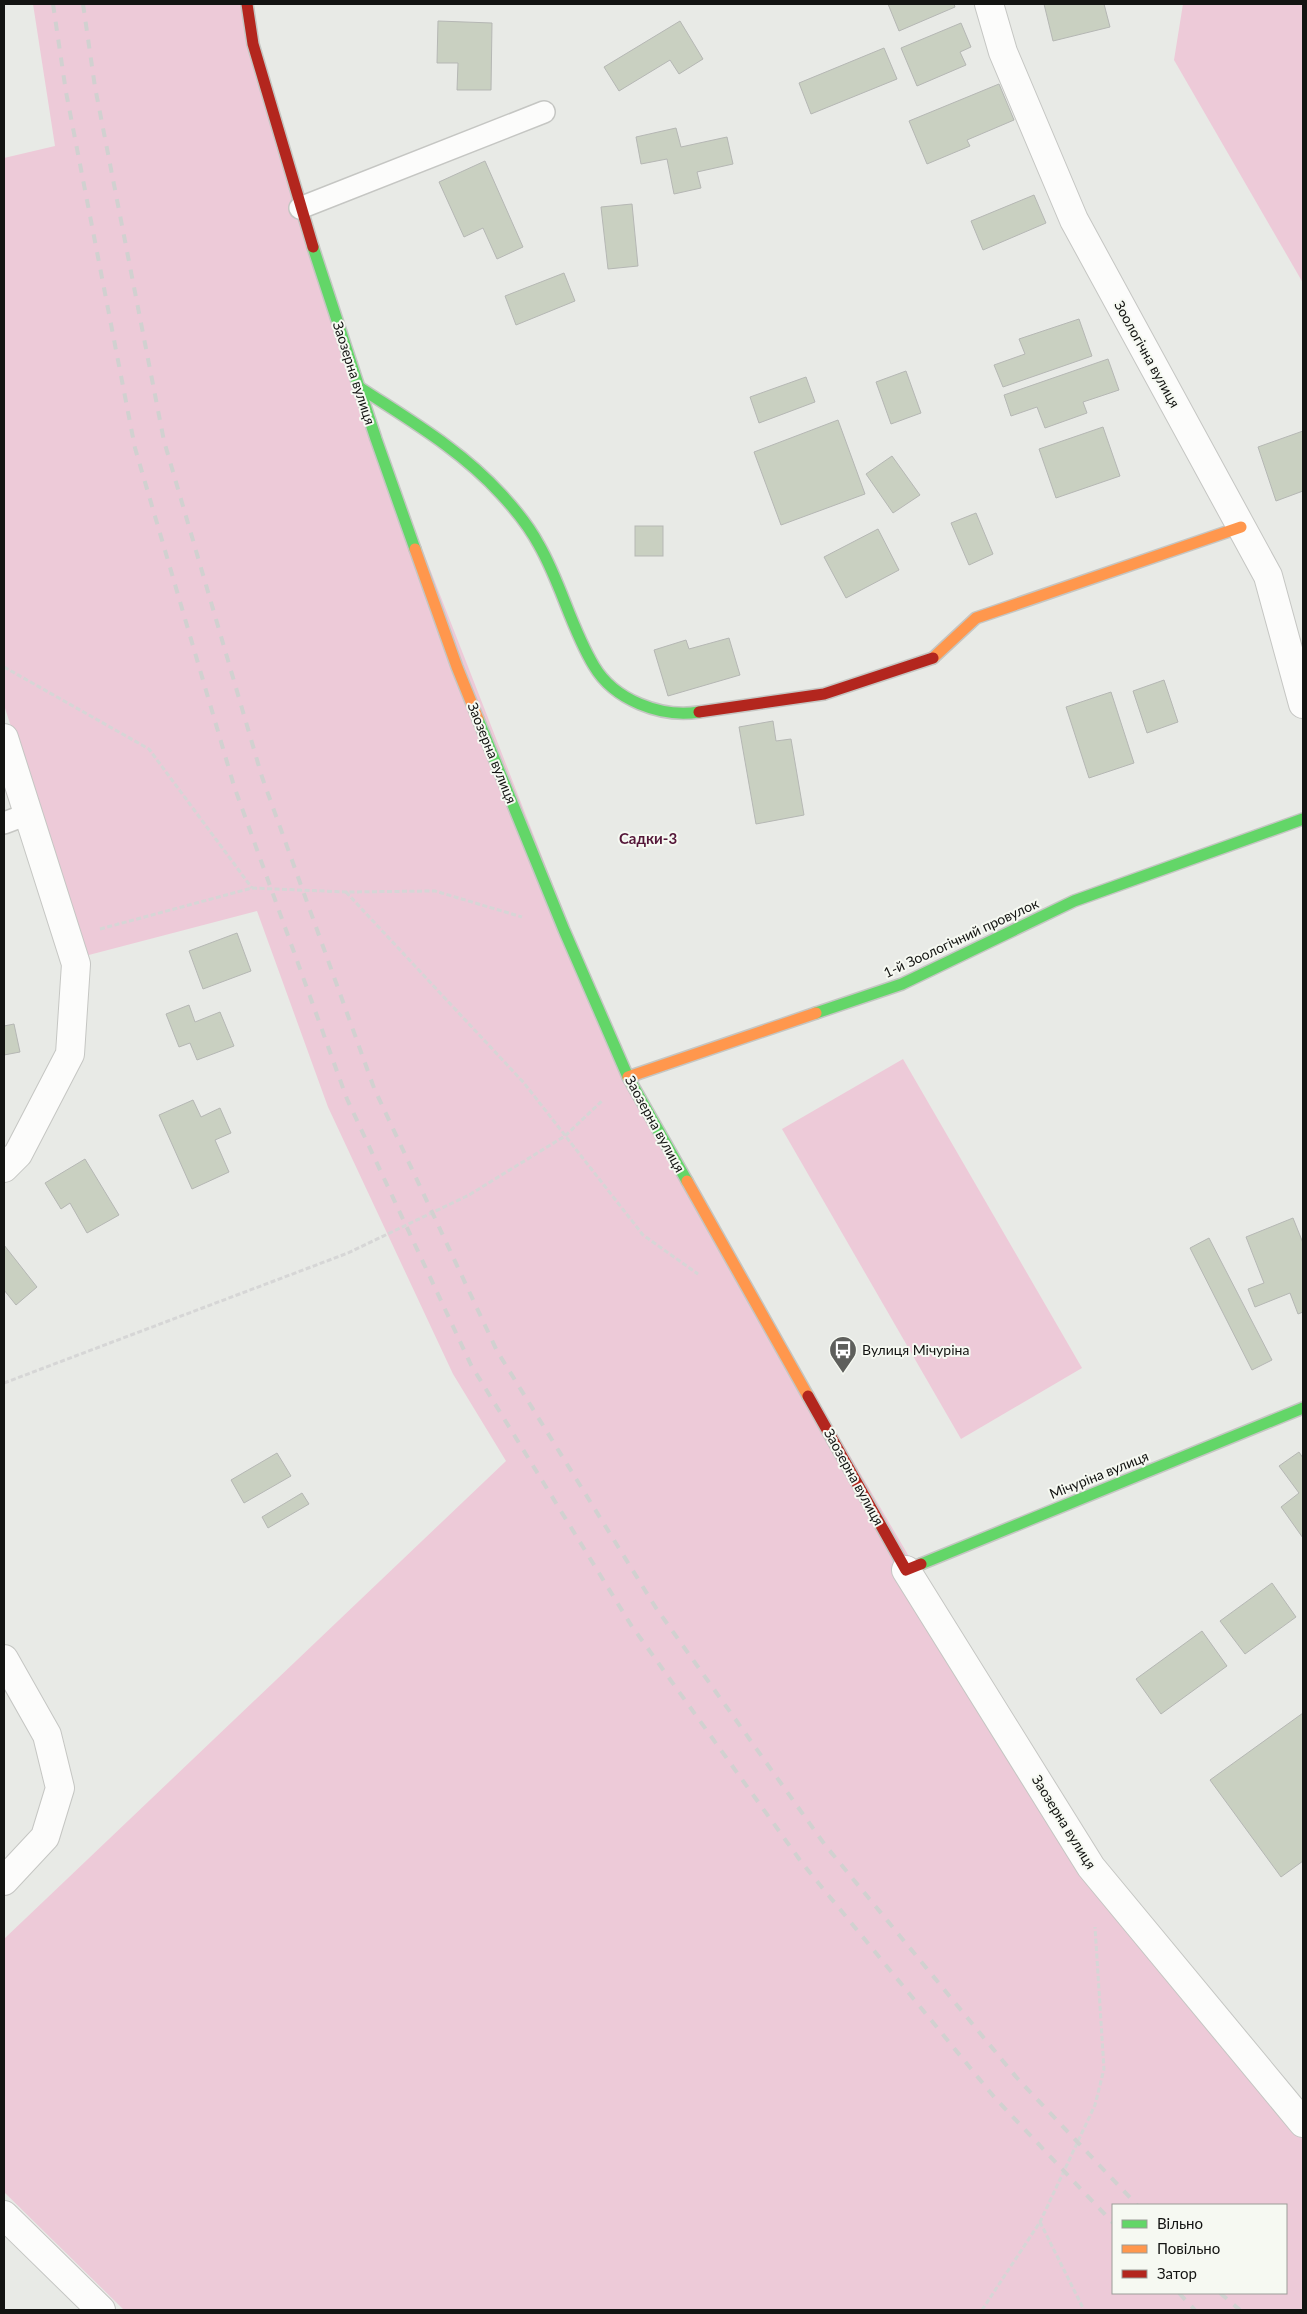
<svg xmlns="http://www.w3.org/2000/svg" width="1307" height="2314" font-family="Lato,sans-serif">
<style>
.green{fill:#edcad8;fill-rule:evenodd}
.building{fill:#c9d0c1;stroke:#b5b7b4}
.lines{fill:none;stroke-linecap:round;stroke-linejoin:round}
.lane-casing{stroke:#c5c6c3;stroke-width:24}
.street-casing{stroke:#c5c6c3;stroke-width:30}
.fast-casing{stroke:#c5c6c3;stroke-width:14}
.slow-casing{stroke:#c5c6c3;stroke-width:14}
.jam-casing{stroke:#c5c6c3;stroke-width:14}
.path{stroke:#d6d6d6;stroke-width:3;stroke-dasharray:5 2.5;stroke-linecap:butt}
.lane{stroke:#fcfcfb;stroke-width:21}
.street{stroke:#fcfcfb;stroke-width:28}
.fast{stroke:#63d668;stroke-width:11}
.slow{stroke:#ff974d;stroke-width:11}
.jam{stroke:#b3261e;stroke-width:11}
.rail{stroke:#d1d1d0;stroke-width:4;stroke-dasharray:9 9;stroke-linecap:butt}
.labels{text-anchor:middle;stroke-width:4;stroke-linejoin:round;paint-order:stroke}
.street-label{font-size:14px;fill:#131412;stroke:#f6f9f2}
.poi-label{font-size:14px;fill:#131412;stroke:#f6f9f2;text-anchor:start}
.neighbourhood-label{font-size:15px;font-weight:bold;fill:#541638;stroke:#f6f9f2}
</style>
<rect width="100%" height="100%" fill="#e8eae6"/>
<g class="green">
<path d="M33 4H247L359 387 628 1077 1091 1867 1303 2123V2310H124L4 2192V1939L506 1461 453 1374 328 1107 257 911 85 956 4 705V158L55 146ZM1113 2205H1286V2293H1113Z"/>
<path d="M1183 4H1303V283L1174 60Z"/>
<path d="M903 1059 1082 1368 961 1439 782 1129Z"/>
</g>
<g class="building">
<path d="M888 4H954L955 7 899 31Z"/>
<path d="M1044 4H1104L1110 27 1053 41Z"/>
<path d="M438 21 492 23 491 90H457L458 63H437Z"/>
<path d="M680 21 703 59 679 74 670 60 619 91 604 67Z"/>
<path d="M961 23 971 47 960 52 966 65 917 86 901 48Z"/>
<path d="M884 48 897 79 811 114 799 83Z"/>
<path d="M999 84 1014 120 967 140 970 146 927 164 909 121Z"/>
<path d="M676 128 681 147 727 137 733 164 697 172 701 188 674 194 667 159 641 164 636 137Z"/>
<path d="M485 161 523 247 497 259 483 228 464 237 439 182Z"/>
<path d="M1034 195 1046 223 983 250 971 221Z"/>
<path d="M632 204 638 266 608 269 601 207Z"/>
<path d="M564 273 575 301 516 325 505 296Z"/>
<path d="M1079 319 1092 356 1003 387 994 365 1025 354 1019 339Z"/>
<path d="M1108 359 1119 390 1083 402 1087 413 1045 428 1037 407 1011 416 1004 395Z"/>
<path d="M906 371 921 413 891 424 876 382Z"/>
<path d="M806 377 815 402 759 423 750 397Z"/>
<path d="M838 420 865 494 781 525 754 452Z"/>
<path d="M1103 427 1120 476 1056 498 1039 449Z"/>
<path d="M1303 431V491L1276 501 1258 447Z"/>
<path d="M892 456 920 495 893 513 866 474Z"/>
<path d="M976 513 993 554 969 565 951 523Z"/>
<rect x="635" y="526" width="28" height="30"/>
<path d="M878 529 899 570 846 598 824 557Z"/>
<path d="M729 638 740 675 668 696 654 650 686 640 689 649Z"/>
<path d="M1164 680 1178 722 1147 733 1133 691Z"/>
<path d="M1111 692 1134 763 1089 778 1066 707Z"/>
<path d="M773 721 776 741 791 739 804 815 756 824 739 727Z"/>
<path d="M237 933 251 971 203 989 189 951Z"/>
<path d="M189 1005 195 1022 220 1012 234 1046 197 1060 190 1043 179 1047 166 1014Z"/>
<path d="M14 1024 20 1052 4 1055V1026Z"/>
<path d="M193 1100 201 1117 220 1108 231 1133 215 1140 229 1172 192 1189 159 1115Z"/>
<path d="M85 1159 119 1215 87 1233 70 1203 61 1209 45 1183Z"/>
<path d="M1293 1218 1303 1243V1312L1298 1314 1290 1293 1255 1307 1248 1289 1264 1283 1246 1237Z"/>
<path d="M1209 1238 1272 1360 1252 1370 1190 1248Z"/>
<path d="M4 1245 37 1287 16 1305 4 1290Z"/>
<path d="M1299 1452 1303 1458V1538L1281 1507 1299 1493 1279 1466Z"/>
<path d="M277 1453 291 1476 244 1503 231 1480Z"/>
<path d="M302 1493 309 1504 268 1528 262 1517Z"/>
<path d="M1272 1583 1296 1617 1245 1654 1220 1621Z"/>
<path d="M1202 1631 1227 1666 1161 1714 1136 1679Z"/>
<path d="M1303 1713V1861L1281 1877 1210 1780Z"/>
</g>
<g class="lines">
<defs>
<g id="lane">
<path d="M300 208 544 112"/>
<path d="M4 823 28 814"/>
</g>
<g id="street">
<path d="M989 4 1003 52 1074 220 1268 576 1303 704"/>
<path d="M4 738 76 964 70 1054 18 1154 4 1168"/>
<path d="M906 1570 1091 1867 1303 2123"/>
<path d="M4 1659 47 1735 60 1788 45 1837 4 1881"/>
<path d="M4 2215 101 2310"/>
</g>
<g id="fast">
<path d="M313 247 376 439 415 549"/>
<path d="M359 387C409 420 460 449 501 494 514 508 530 528 539 545 561 583 571 628 594 666 614 700 661 718 699 712"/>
<path d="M478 719 564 930 628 1077 687 1181"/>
<path d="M816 1013 902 984 1074 901 1303 819"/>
<path d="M921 1564 1303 1408"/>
</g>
<g id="slow">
<path d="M415 549 457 667 478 719"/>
<path d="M933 658 976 618 1241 527"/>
<path d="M628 1077 816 1013"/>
<path d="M687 1181 808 1396"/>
</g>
<g id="jam">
<path d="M247 4 253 44 313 247"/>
<path d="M699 712 824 694 933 658"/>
<path d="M808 1396 906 1570 921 1564"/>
</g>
</defs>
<use href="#lane" class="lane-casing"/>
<use href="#street" class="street-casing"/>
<use href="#fast" class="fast-casing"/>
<use href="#slow" class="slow-casing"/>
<use href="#jam" class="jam-casing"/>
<g class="path">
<path d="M4 667 149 749 252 888"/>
<path d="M346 892 524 1083 643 1235 698 1274"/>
<path d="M100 929 252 888 346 892 435 891 522 917"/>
<path d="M4 1383 348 1253 469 1195 565 1136 603 1100"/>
<path d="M1040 2222 1084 2310"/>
<path d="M982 2310 1040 2222 1095 2105 1104 2069 1095 1927"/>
</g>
<use href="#lane" class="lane"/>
<use href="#street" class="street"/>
<use href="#fast" class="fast"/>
<use href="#slow" class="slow"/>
<use href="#jam" class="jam"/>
<g class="rail">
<path d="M53 4 66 92 135 448 234 786 347 1099 471 1365 631 1625 802 1863 995 2098 1113 2223"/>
<path d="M83 4 95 87 164 441 262 777 374 1088 497 1351 656 1608 825 1845 1017 2078 1137 2205"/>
<path d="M1179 2293 1195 2310"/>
<path d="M1220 2293 1240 2310"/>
</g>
</g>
<defs>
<symbol id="bus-pin" viewBox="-11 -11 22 30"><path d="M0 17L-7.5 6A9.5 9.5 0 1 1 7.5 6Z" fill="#5e5f5c" stroke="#f6f9f2"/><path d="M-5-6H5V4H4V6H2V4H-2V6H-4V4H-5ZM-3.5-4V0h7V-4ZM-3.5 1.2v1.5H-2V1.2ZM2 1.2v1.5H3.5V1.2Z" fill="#fff"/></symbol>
</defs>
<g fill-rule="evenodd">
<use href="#bus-pin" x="827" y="1334" width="32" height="43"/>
</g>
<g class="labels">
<g class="street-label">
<text transform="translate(1147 354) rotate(61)" y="5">Зоологічна вулиця</text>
<text transform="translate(354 373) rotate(72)" y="5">Заозерна вулиця</text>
<text transform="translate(492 753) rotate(68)" y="5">Заозерна вулиця</text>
<text transform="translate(961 938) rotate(-25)" y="5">1-й Зоологічний провулок</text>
<text transform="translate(655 1124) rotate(61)" y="5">Заозерна вулиця</text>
<text transform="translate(1099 1475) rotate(-22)" y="5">Мічуріна вулиця</text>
<text transform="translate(854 1477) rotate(61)" y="5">Заозерна вулиця</text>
<text transform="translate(1064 1822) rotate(58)" y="5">Заозерна вулиця</text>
</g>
<g class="poi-label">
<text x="862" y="1355">Вулиця Мічуріна</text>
</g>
<g class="neighbourhood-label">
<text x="648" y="844">Садки-3</text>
</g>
</g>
<rect width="1307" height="2314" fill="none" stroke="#131412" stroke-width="10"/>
<rect x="1112" y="2204" width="175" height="90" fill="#f6f9f2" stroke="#9b9d98"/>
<rect x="1122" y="2220" width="25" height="8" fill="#63d668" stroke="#9b9d98"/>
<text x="1157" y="2229" font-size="15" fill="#131412">Вільно</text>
<rect x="1122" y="2245" width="25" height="8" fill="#ff974d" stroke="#9b9d98"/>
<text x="1157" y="2254" font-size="15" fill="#131412">Повільно</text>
<rect x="1122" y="2270" width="25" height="8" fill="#b3261e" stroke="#9b9d98"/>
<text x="1157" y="2279" font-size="15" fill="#131412">Затор</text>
</svg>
